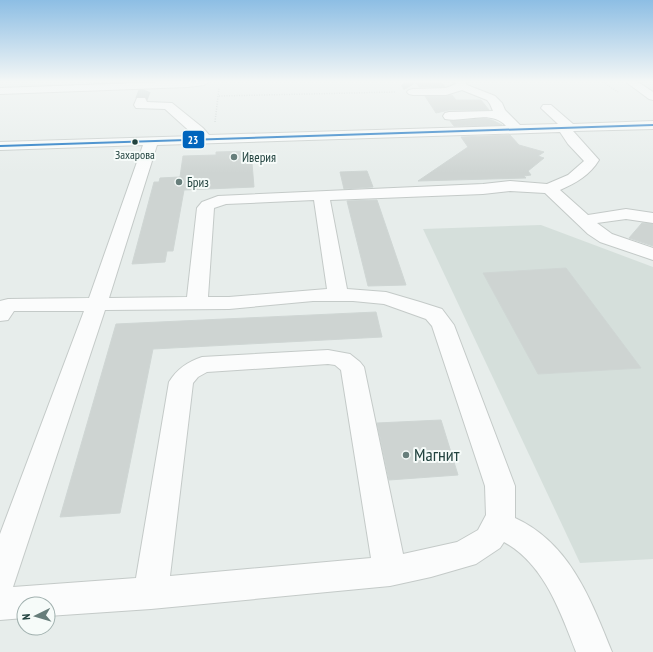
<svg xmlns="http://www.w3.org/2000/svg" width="653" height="652" font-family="'PT Sans Narrow',sans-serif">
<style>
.built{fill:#d5dfdb}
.building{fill:#ced4d2;stroke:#cfd6d4}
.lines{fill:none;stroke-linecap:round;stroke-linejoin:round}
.minor-tunnel{stroke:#c0cbc9;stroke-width:12;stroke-dasharray:12 6;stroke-linecap:butt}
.minor-casing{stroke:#c4cac8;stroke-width:2}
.path{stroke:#c6cecd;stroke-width:1.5;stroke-dasharray:1 1.5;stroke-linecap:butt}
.minor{fill:#fbfcfc;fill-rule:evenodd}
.bus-1-casing{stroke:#f6fbf9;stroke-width:3}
.bus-1{fill:#0065bd;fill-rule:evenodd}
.bus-dot{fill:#22433f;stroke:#f6fbf9;stroke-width:1.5}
.poi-dot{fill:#677e7b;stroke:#f6fbf9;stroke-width:1.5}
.labels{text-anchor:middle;stroke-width:4;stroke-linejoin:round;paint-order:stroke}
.far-bus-label{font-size:12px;fill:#22433f;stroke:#f6fbf9}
.far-poi-label{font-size:13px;fill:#22433f;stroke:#f6fbf9;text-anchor:start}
.near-poi-label{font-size:18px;fill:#22433f;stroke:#f6fbf9;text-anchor:start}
.line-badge{stroke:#f6fbf9;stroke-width:1.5}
.badge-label{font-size:11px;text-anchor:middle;font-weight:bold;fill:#fff}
</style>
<rect width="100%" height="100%" fill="#e7edeb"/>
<path class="built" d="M541 225 653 267V559L580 563 423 229Z"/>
<g class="building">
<path d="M415 82H441L445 87H419Z"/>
<path d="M452 95 456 100H481L489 110H449L436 113 425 96H446Z"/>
<path d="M485 119 492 120 502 125 454 126 450 121Z"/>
<path d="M510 135 519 145 544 152 538 156 544 158 528 171 531 175 524 176 526 178 418 181 468 147 461 137Z"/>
<path d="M251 151 254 187 184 190 173 251H167L165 262 132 264 154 182H159L160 178 180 177 183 156 216 155V152Z"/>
<path d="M367 171 373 187 344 189 340 172Z"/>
<path d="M377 200 406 285 368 286 347 201Z"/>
<path d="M642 223 653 224V246L629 238Z"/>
<path d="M566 268 641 368 538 374 483 273Z"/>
<path d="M376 312 382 337 153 349 120 513 60 517 116 324Z"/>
<path d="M441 420 458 475 389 480 377 423Z"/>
</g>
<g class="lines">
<g class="minor-tunnel">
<path d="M406 82 409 87"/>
<path d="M141 100 145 90"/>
</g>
<defs>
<g id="minor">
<path d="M166 82H209L204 85 188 87 0 94V88Z"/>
<path d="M455 82H465L467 85 495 96 502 103 505 110 520 125 558 124 541 108 543 105H551L573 124 653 121V129L573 131 599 160C590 175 576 183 560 190L588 215 626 209 653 213V223L626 219 597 223 612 234 653 248V260L600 242 588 234 545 193 510 191 483 194 330 200 347 289 386 292 420 302 442 309 454 325 515 486V518C570 543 591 600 612 652H576C560 611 544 564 504 542L500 548 476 564 431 577 390 586 151 609 48 616V604H24V618L0 620V534L84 311H14L8 320 0 321V301L8 299 89 298 143 145 0 150V142L195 136 165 109 136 108 134 105 137 98H145L147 102 172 103 203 128 209 135 506 126C491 109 464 123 445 119L443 116 445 113 449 112 493 111 490 104 487 100 462 90 446 95H413L409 94 407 92 409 90 413 89 446 88 456 84ZM560 132 568 144 584 161 568 175 547 184 510 181 483 184 218 196 202 202 197 208 187 297 109 298 157 145ZM314 200 327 289 229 297H208L214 208 226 204ZM313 301H353L384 304 426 319 432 326 485 486 486 515 478 530 457 542 403 554 364 367 360 362 350 354 328 350 202 357C187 362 177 369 169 382L136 578 13 587 105 310 229 309ZM328 364 335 365 341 370 371 558 170 576 193 383 198 377 207 372Z"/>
<path d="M626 82H638L653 92V100L649 99Z"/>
</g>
</defs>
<use href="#minor" class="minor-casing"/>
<g class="path">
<path d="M603 82 618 92"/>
<path d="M219 96 396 92"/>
<path d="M215 122 219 88"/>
</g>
<use href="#minor" class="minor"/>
<defs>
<path id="bus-1" d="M653 124V126L0 147V145Z"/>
</defs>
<use href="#bus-1" class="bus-1-casing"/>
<use href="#bus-1" class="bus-1"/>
</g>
<linearGradient id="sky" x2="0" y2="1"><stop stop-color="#8dbee4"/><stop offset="0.47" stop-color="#f4f7f6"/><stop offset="1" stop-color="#f4f7f6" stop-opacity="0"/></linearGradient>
<rect width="653" height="173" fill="url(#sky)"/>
<circle class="bus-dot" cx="135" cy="142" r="3.5"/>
<g class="poi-dot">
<circle cx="234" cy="157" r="4"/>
<circle cx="179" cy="182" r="4"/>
<circle cx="406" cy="455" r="4"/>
</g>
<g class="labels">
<g class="far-bus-label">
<text x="135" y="159">Захарова</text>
</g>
<g class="far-poi-label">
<text x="242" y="162">Иверия</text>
<text x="187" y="187">Бриз</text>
</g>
<g class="near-poi-label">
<text x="414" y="461">Магнит</text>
</g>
</g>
<rect class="line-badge" x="182" y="130" width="23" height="19" rx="4" fill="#0065bd"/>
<g class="badge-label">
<text x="193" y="144">23</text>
</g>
<g transform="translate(36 616) rotate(265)"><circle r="19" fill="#f6fbf9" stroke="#a1b1af"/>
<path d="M0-3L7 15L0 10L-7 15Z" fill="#677e7b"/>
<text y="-6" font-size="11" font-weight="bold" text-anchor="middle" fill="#22433f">N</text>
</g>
</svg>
